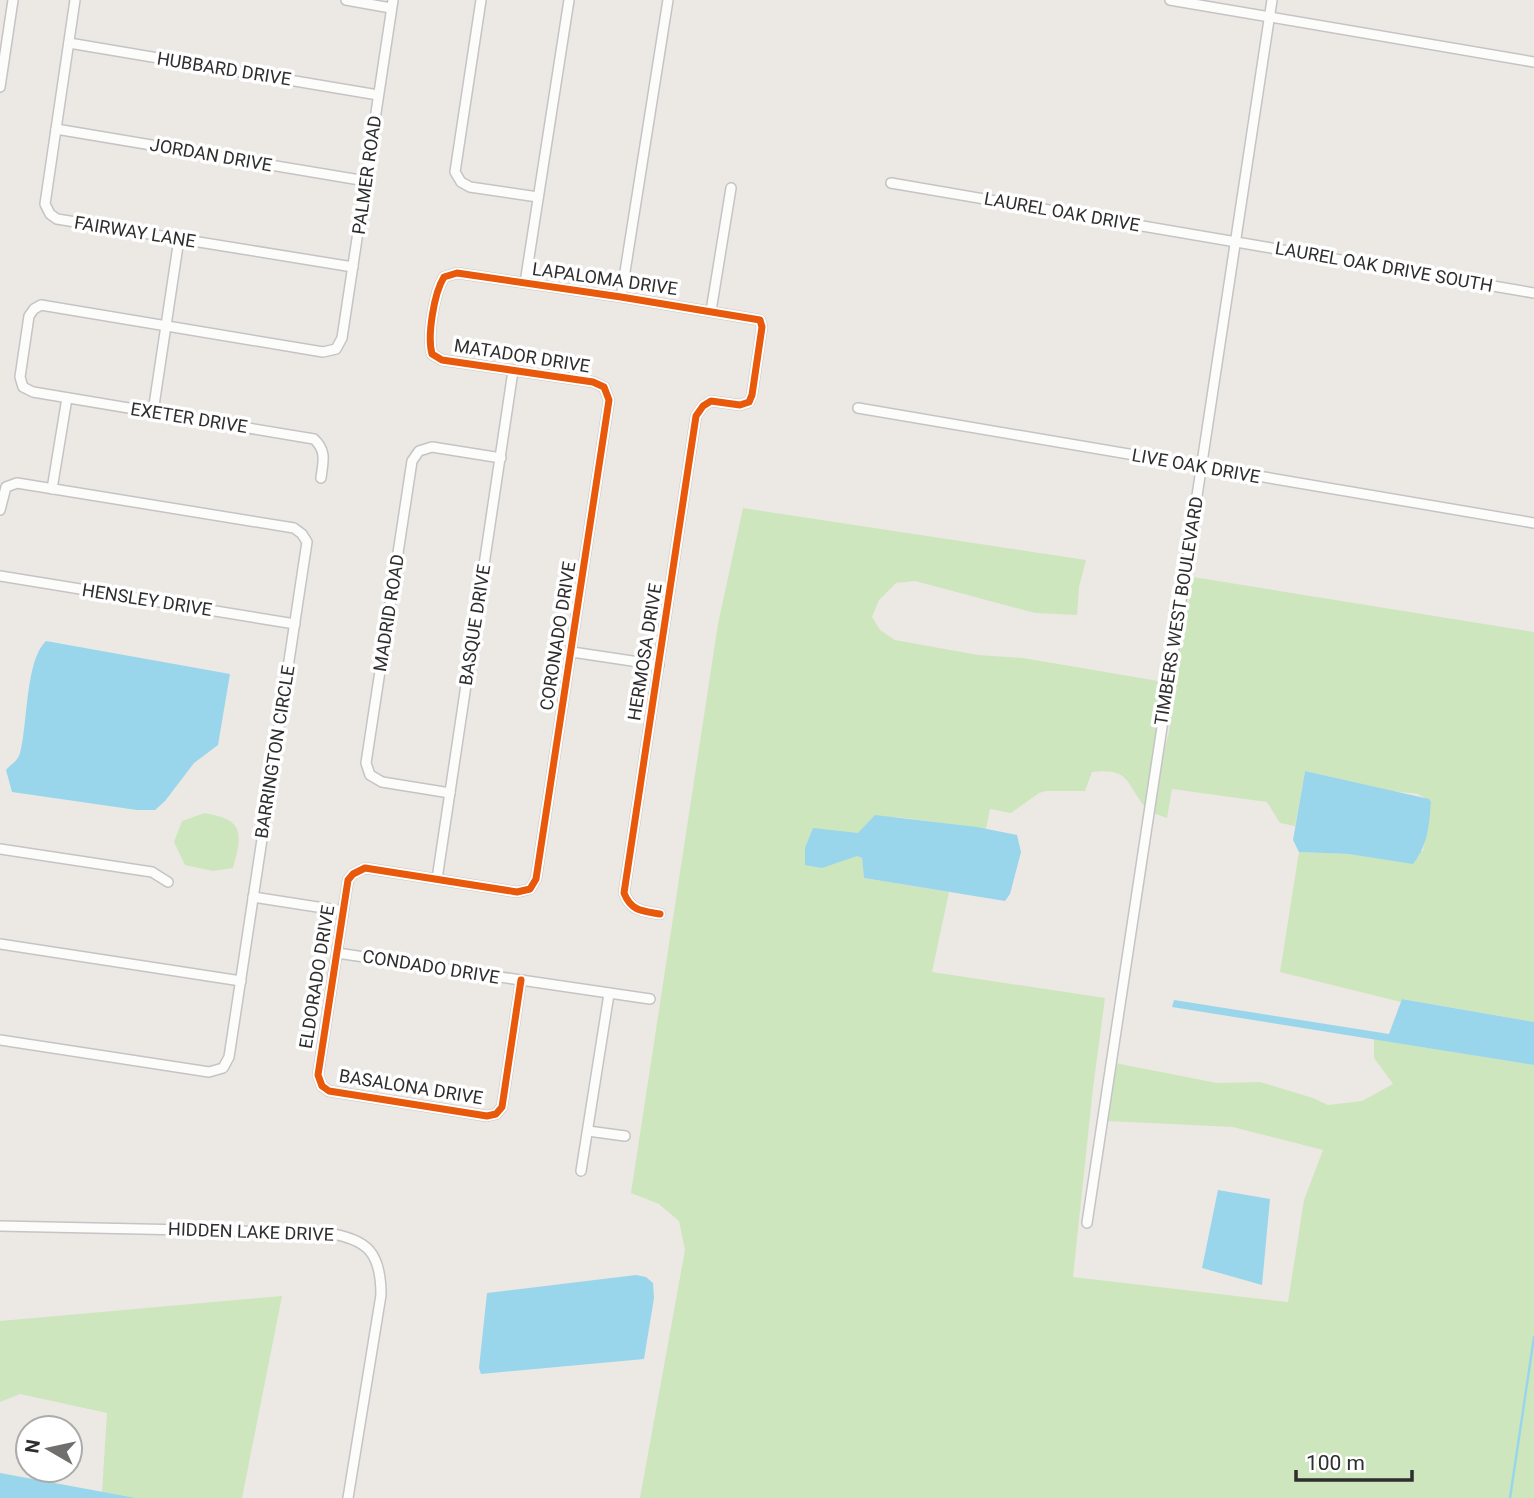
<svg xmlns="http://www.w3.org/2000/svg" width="1534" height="1498" font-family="Roboto,sans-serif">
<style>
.green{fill:#cee6be}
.water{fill:#99d6ec}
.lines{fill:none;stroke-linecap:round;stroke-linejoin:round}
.stream{stroke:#99d6ec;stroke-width:2.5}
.street-casing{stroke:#c5c4c5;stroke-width:12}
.street{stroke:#fcfcfb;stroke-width:9}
.cycleway-casing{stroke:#fff;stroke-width:11}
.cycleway{stroke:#e8590c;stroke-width:7}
.labels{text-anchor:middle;stroke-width:7;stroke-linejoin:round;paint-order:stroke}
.street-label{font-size:18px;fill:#2e2e2e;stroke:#fff}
</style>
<rect width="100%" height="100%" fill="#ece8e4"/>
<g class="green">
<path d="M743 508 1086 560 1079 587 1077 615 1035 613 915 581 896 583 879 600 872 617 880 630 895 640 978 655 1023 658 1164 682 1145 807C1125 782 1130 768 1092 772L1085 791H1046L1039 793 1011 813 990 809 986 829 897 817 867 826 858 833 857 856 862 858 864 878 949 892 932 972 1105 998 1093 1088 1073 1277 1288 1302 1304 1200 1323 1150 1233 1127 1107 1121 1115 1063 1217 1083 1260 1082 1313 1098 1328 1105 1362 1101 1393 1084 1374 1058V1039L1534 1065V1498H640L685 1250 679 1221 659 1204 631 1193 718 624Z"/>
<path d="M1193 577 1534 632V1022L1403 999 1401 1002 1280 972 1299 852 1349 854 1423 851 1431 802 1418 794 1392 791 1305 771 1295 826 1280 823 1267 802 1172 789 1167 818 1153 813 1160 767 1169 732 1174 683Z"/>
<path d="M205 813C245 820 242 834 233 868L213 871 185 865 174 842 182 821Z"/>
<path d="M282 1296 242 1498H136L102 1492 107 1413 20 1394 0 1402V1321Z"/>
</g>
<g class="water">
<path d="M46 641 230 674 218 745 194 763 165 801 155 810H137L12 792 6 770C10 765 18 761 20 753 28 724 25 661 46 641Z"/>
<path d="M1305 771 1429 799 1431 802C1429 826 1428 845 1413 864L1349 854 1299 852 1293 840Z"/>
<path d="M875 815 977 827 1017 835 1021 852 1010 894 1005 901 864 878 862 858 857 856 822 868 805 865V848L813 828 858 833Z"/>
<path d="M1402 999 1534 1022V1065L1172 1007 1174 1000 1389 1034Z"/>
<path d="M1218 1190 1270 1199 1262 1285 1202 1268Z"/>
<path d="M636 1275 646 1277 653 1283 654 1298 644 1359 481 1374 479 1368 487 1293Z"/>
<path d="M0 1473 136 1498H0Z"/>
</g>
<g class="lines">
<path class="stream" d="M1510 1498 1534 1337"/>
<defs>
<g id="street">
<path d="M75 0 45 204 50 214 57 219 353 267"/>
<path d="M346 0 391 8"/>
<path d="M481 0 455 172 461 182 470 187 538 197"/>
<path d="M1170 0 1534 62"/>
<path d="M69 43 378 95"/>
<path d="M0 87 13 0"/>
<path d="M56 129 366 181"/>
<path d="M891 183 1534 293"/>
<path d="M525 283 569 0"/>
<path d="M621 297 668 0"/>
<path d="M711 311 731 188"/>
<path d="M858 408 1534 523"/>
<path d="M153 412 179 239"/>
<path d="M321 478C323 462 327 451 314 439L33 392 23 387 20 377 29 316 34 309 41 305 323 352 336 349 342 338 393 0"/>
<path d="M52 489 67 398"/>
<path d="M0 510 6 487 17 483 294 528 302 534 307 542 229 1057 223 1068 209 1072 0 1040"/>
<path d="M0 576 295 624"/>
<path d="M572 652 659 665"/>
<path d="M450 793 382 782 370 775 366 763 412 461 419 451 432 447 501 458"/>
<path d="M0 849 152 872 168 882"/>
<path d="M437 879 513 371"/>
<path d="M253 897 343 911"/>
<path d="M0 944 241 981"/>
<path d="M337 953 650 999"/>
<path d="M521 980 502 1107 496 1114 487 1116 329 1091 322 1086 318 1075 348 880 353 874 365 868 517 892 530 889 536 879 609 400 604 387 593 382 442 360 432 354C427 336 434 293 444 277L457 273 621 297 760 320 762 327 752 395 749 402 740 405 711 401 703 406 696 416 624 893C631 911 642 911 660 914"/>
<path d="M588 1131 625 1136"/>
<path d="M581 1171 609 994"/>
<path d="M1087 1223 1272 0"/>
<path d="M0 1226 327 1233C368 1239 381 1253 381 1295L348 1498"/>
</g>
</defs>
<use href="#street" class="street-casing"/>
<use href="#street" class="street"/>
<defs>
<path id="cycleway" d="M521 980 502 1107 496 1114 487 1116 329 1091 322 1086 318 1075 348 880 353 874 365 868 517 892 530 889 536 879 609 400 604 387 593 382 442 360 432 354C427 336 434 293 444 277L457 273 621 297 760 320 762 327 752 395 749 402 740 405 711 401 703 406 696 416 624 893C631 911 642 911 660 914"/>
</defs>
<use href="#cycleway" class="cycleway-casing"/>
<use href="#cycleway" class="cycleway"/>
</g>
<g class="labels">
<g class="street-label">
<text transform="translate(224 69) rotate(9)" y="6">HUBBARD DRIVE</text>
<text transform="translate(211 155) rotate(10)" y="6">JORDAN DRIVE</text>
<text transform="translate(367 175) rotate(-82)" y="6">PALMER ROAD</text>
<text transform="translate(1062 212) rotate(10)" y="6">LAUREL OAK DRIVE</text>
<text transform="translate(135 232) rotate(9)" y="6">FAIRWAY LANE</text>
<text transform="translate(1384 267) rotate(10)" y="6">LAUREL OAK DRIVE SOUTH</text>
<text transform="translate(605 279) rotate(8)" y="6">LAPALOMA DRIVE</text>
<text transform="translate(522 356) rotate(9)" y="6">MATADOR DRIVE</text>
<text transform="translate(189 418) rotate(9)" y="6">EXETER DRIVE</text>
<text transform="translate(1196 466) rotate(10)" y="6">LIVE OAK DRIVE</text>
<text transform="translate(147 600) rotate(9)" y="6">HENSLEY DRIVE</text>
<text transform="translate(1179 611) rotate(-81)" y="6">TIMBERS WEST BOULEVARD</text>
<text transform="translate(389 613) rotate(-81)" y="6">MADRID ROAD</text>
<text transform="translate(475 625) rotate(-81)" y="6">BASQUE DRIVE</text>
<text transform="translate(558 636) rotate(-81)" y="6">CORONADO DRIVE</text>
<text transform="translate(645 652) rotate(-81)" y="6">HERMOSA DRIVE</text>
<text transform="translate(275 752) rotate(-81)" y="6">BARRINGTON CIRCLE</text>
<text transform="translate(431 967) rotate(9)" y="6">CONDADO DRIVE</text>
<text transform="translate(317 977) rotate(-81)" y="6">ELDORADO DRIVE</text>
<text transform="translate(411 1087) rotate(9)" y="6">BASALONA DRIVE</text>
<text transform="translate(251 1232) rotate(2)" y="6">HIDDEN LAKE DRIVE</text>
</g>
</g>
<g transform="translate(49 1449) rotate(279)"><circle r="33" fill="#ffffff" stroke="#ababab" stroke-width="2"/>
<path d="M0-5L12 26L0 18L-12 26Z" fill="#706f6e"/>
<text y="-10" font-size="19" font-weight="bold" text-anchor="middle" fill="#2e2e2e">N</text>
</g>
<path d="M1296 1470v10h116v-10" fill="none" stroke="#2e2e2e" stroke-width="3.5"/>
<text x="1306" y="1470" font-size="21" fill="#2e2e2e" stroke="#ffffff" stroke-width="5" paint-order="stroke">100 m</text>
</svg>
